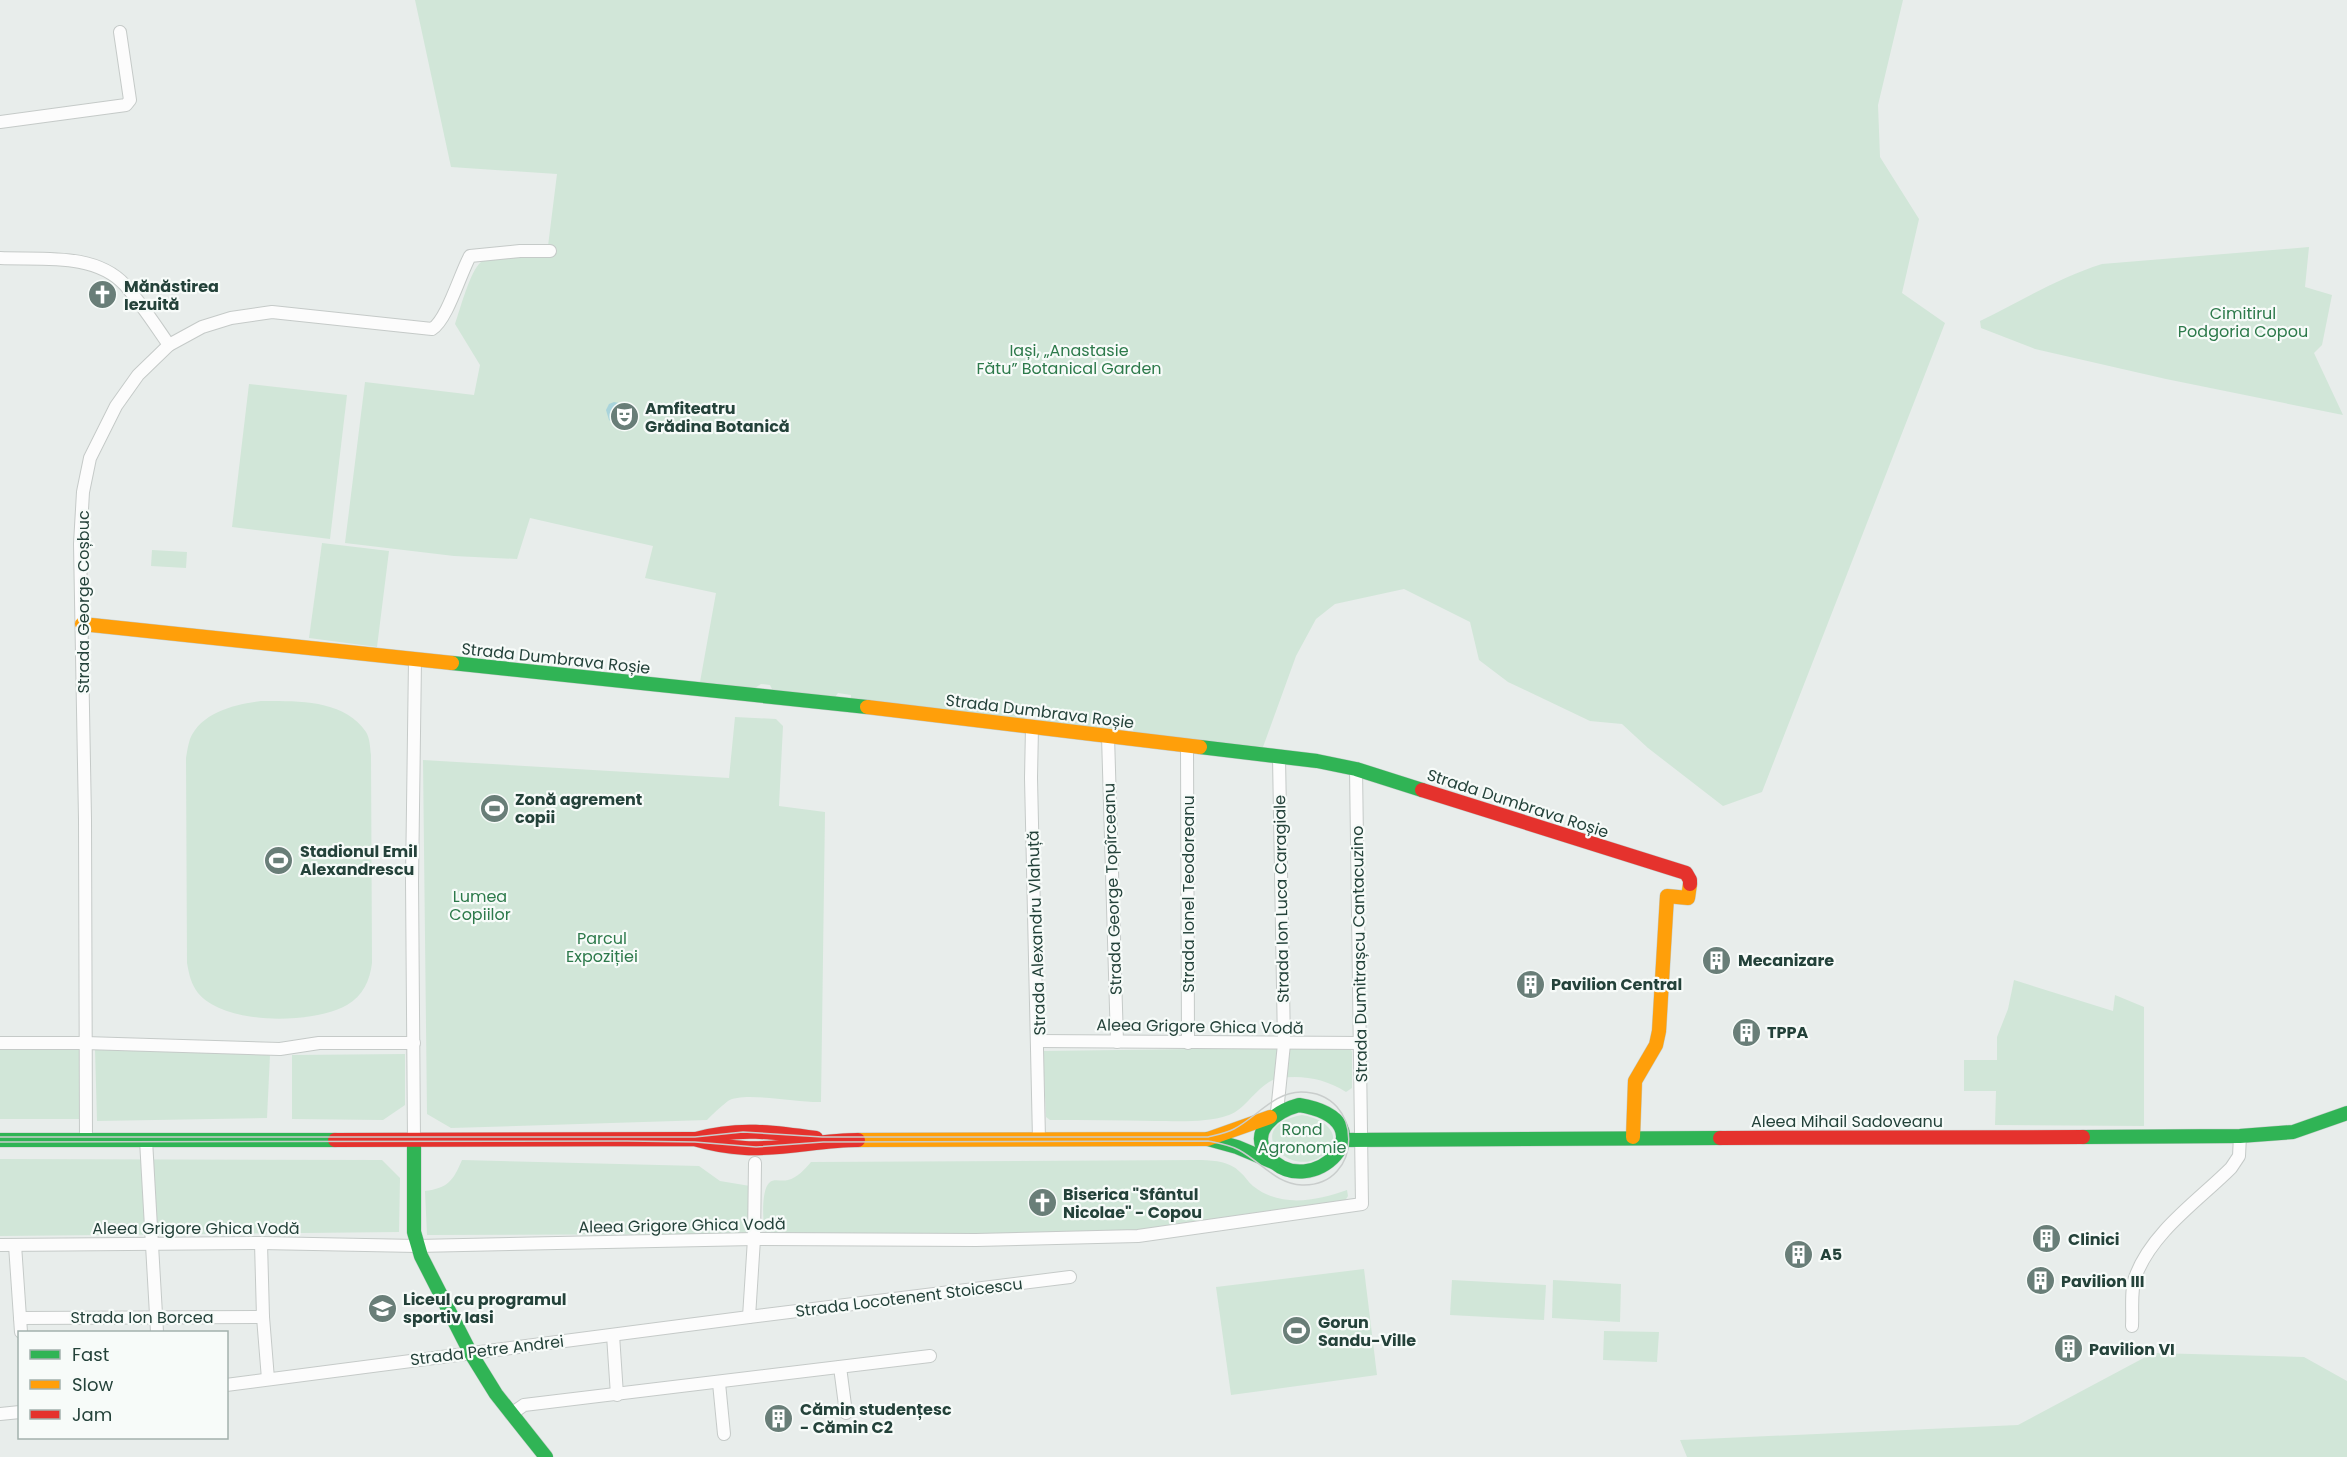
<svg xmlns="http://www.w3.org/2000/svg" width="2347" height="1457" font-family="Poppins,sans-serif">
<style>
.green{fill:#d1e6d8}
.water{fill:#a9d4db}
.lines{fill:none;stroke-linecap:round;stroke-linejoin:round}
.street-casing{stroke:#c5cac8;stroke-width:14}
.fast-casing{stroke:#c3cbc8;stroke-width:15}
.slow-casing{stroke:#c3cbc8;stroke-width:15}
.jam-casing{stroke:#c3cbc8;stroke-width:15}
.street{stroke:#fcfcfc;stroke-width:12}
.fast{stroke:#30b455;stroke-width:14}
.slow{stroke:#ff9f0a;stroke-width:14}
.jam{stroke:#e5322d;stroke-width:14}
.tram{stroke:#c9cdcc;stroke-width:1.5}
.labels{text-anchor:middle;stroke-width:4.5;stroke-linejoin:round;paint-order:stroke}
.poi-label{font-size:16px;font-weight:bold;fill:#24423a;stroke:#f7fbf9;text-anchor:start}
.park-label{font-size:16px;fill:#2d7a4b;stroke:#f7fbf9}
.street-label{font-size:16px;fill:#24423a;stroke:#f7fbf9}
</style>
<rect width="100%" height="100%" fill="#e8edeb"/>
<g class="green">
<path d="M415 0H1903L1878 105 1880 157 1919 219 1902 293 1945 323 1762 792 1723 806 1648 748 1622 724 1590 721 1508 682 1479 660 1470 622 1404 589 1335 604 1316 619 1296 656 1263 747 1134 732 1132 728 1124 727 1120 730 1041 721 1039 716 1030 715 1024 719 851 698V695L838 693 835 697 773 691 770 685 761 684 755 688 700 682 716 593 645 578 653 546 530 518 517 559 454 556 345 543 365 382 474 395 480 365 455 324C460 310 470 271 481 262 490 254 533 255 547 254L557 174 451 167Z"/>
<path d="M2309 247 2305 287 2332 295 2322 345 2314 353 2343 415 2166 379 2035 349 1981 328 1980 321C2021 301 2058 278 2102 264Z"/>
<path d="M249 384 347 395 330 539 232 527Z"/>
<path d="M322 543 389 551 377 647 309 638Z"/>
<path d="M152 550 187 552 186 568 151 566Z"/>
<path d="M261 701C296 701 344 699 366 732 370 738 370 748 371 755L372 963C370 980 363 996 347 1005 313 1024 226 1026 198 993 191 984 189 974 187 963L186 758C187 752 188 745 190 739 201 712 236 704 261 701Z"/>
<path d="M735 717 776 719 783 726 779 806 825 812 821 1102C799 1103 743 1091 728 1101 720 1107 713 1114 707 1120L451 1128 427 1114 423 760 729 778Z"/>
<path d="M2014 980 2113 1011 2115 995 2144 1007V1126L1995 1125 1996 1091H1964V1060H1997V1037L2008 1009Z"/>
<path d="M1350 1047 1352 1052V1088L1346 1092C1325 1079 1304 1075 1280 1078 1259 1081 1248 1108 1229 1115 1208 1123 1177 1121 1155 1121 1120 1120 1085 1120 1050 1120L1046 1117 1043 1051Z"/>
<path d="M95 1049 270 1055 267 1118 97 1121Z"/>
<rect x="0" y="1050" width="79" height="69"/>
<path d="M405 1054V1105L383 1120 292 1119V1055Z"/>
<path d="M1302 1115C1322 1118 1347 1134 1324 1154 1292 1182 1238 1127 1302 1115Z"/>
<path d="M0 1159 382 1160 400 1178 399 1232 0 1236Z"/>
<path d="M462 1160 699 1166 720 1181 750 1186 747 1234 427 1235 425 1191C448 1188 453 1181 462 1160Z"/>
<path d="M1201 1160C1216 1161 1229 1161 1240 1172 1245 1176 1248 1182 1253 1186 1280 1208 1317 1201 1347 1190L1348 1196 1343 1204 1132 1233 767 1235C762 1226 761 1191 769 1183 774 1178 781 1182 788 1180 797 1178 805 1169 811 1162Z"/>
<path d="M1364 1269 1377 1375 1231 1395 1216 1287Z"/>
<path d="M1452 1280 1546 1285 1544 1320 1450 1315Z"/>
<path d="M1553 1280 1621 1284 1620 1322 1552 1318Z"/>
<path d="M1604 1331 1659 1332 1657 1362 1603 1360Z"/>
<path d="M2153 1353 2304 1357 2347 1381V1457H1687L1680 1440 2018 1425Z"/>
</g>
<path class="water" d="M614 402 619 403 627 427H620L609 420 606 410 609 404Z"/>
<g class="lines">
<defs>
<g id="street">
<path d="M0 122 126 105 130 100 120 32"/>
<path d="M0 258C40 260 95 252 125 285 141 303 155 325 169 345"/>
<path d="M1032 727 1031 778 1039 1139"/>
<path d="M1108 736 1117 1042"/>
<path d="M1187 746 1188 1043"/>
<path d="M1038 1041 1361 1043"/>
<path d="M0 1043H85L280 1049 319 1043H414"/>
<path d="M1277 1112 1284 1044 1279 757"/>
<path d="M86 1140 85 819 80 544 83 492 90 458 116 406 138 375 169 345 202 327 231 318 272 312 432 329C447 320 460 274 470 256L520 251H550"/>
<path d="M146 1140 157 1332"/>
<path d="M414 1140 412 881 415 660"/>
<path d="M261 1243 263 1317 268 1379"/>
<path d="M0 1245 261 1243 417 1246 754 1239 976 1240 1138 1236 1362 1204 1356 769"/>
<path d="M15 1245 21 1332"/>
<path d="M749 1317 754 1239 755 1163"/>
<path d="M20 1318 263 1317"/>
<path d="M2132 1326C2133 1311 2130 1289 2136 1275 2153 1231 2199 1200 2231 1168L2239 1156 2240 1136"/>
<path d="M613 1335 617 1395"/>
<path d="M840 1367 846 1413"/>
<path d="M719 1383 724 1434"/>
<path d="M226 1385 749 1317 1070 1277"/>
<path d="M0 1414 20 1412"/>
<path d="M511 1414 524 1405 930 1356"/>
</g>
<g id="fast">
<path d="M452 663 867 707"/>
<path d="M1200 747 1317 761 1356 769 1422 790"/>
<path d="M1299 1105C1395 1121 1310 1206 1268 1156 1247 1131 1277 1111 1299 1105Z"/>
<path d="M2083 1137 2240 1136 2293 1132 2347 1113"/>
<path d="M1208 1139 1237 1147 1273 1162"/>
<path d="M0 1140H335"/>
<path d="M414 1140V1232L421 1256 470 1352 496 1394 546 1457"/>
<path d="M1343 1140 1720 1138"/>
</g>
<g id="slow">
<path d="M82 624 452 663"/>
<path d="M867 707 1200 747"/>
<path d="M1633 1137 1635 1081 1656 1045 1659 1031 1667 896 1688 898 1690 884"/>
<path d="M858 1140 1208 1139 1270 1117"/>
</g>
<g id="jam">
<path d="M1422 790 1686 873 1690 880V884"/>
<path d="M1720 1138 2083 1137"/>
<path d="M696 1139C737 1127 774 1132 816 1138"/>
<path d="M335 1140 694 1139C711 1144 728 1147 745 1148 783 1150 821 1140 858 1140"/>
</g>
</defs>
<use href="#street" class="street-casing"/>
<use href="#fast" class="fast-casing"/>
<use href="#slow" class="slow-casing"/>
<use href="#jam" class="jam-casing"/>
<use href="#street" class="street"/>
<use href="#fast" class="fast"/>
<use href="#slow" class="slow"/>
<use href="#jam" class="jam"/>
<path class="tram" d="M0 1137H695L743 1132 822 1137H1208C1216 1135 1226 1133 1234 1129 1257 1117 1274 1092 1301 1092 1365 1092 1364 1187 1302 1185 1276 1184 1261 1162 1239 1150 1230 1145 1218 1143 1208 1141L823 1142 756 1147 695 1142 627 1141 0 1142"/>
</g>
<defs>
<symbol id="church-disc" viewBox="-11 -11 22 22"><circle r="9.5" fill="#697e78" stroke="#f7fbf9"/><path d="M-1.2-6h2.4v3.5h3.3v2.4h-3.3V6h-2.4V-.1h-3.3v-2.4h3.3Z" fill="#fff"/></symbol>
<symbol id="theatre-disc" viewBox="-11 -11 22 22"><circle r="9.5" fill="#697e78" stroke="#f7fbf9"/><path d="M-5-5.5Q0-4 5-5.5V0Q5 5 0 6Q-5 5-5 0ZM-3.3-2.5H-1v1.5H-3.3ZM1-2.5H3.3v1.5H1ZM-2.8 1Q0 5.5 2.8 1Z" fill="#fff"/></symbol>
<symbol id="stadium-disc" viewBox="-11 -11 22 22"><circle r="9.5" fill="#697e78" stroke="#f7fbf9"/><path d="M0-5a6.5 5 0 1 0 0 10a6.5 5 0 1 0 0-10ZM-3.5-1.8h7v3.6h-7Z" fill="#fff"/></symbol>
<symbol id="building-disc" viewBox="-11 -11 22 22"><circle r="9.5" fill="#697e78" stroke="#f7fbf9"/><path d="M-4-6H4V6H1V3H-1V6H-4ZM-2.5-4.3h1.7v1.8h-1.7ZM.8-4.3h1.7v1.8H.8ZM-2.5-1h1.7V.8h-1.7ZM.8-1h1.7V.8H.8Z" fill="#fff"/></symbol>
<symbol id="school-disc" viewBox="-11 -11 22 22"><circle r="9.5" fill="#697e78" stroke="#f7fbf9"/><path d="M0-5L7-2L0 1L-7-2ZM-4 1L0 2.5L4 1V4Q0 6-4 4Z" fill="#fff"/></symbol>
</defs>
<g fill-rule="evenodd">
<use href="#church-disc" x="86" y="278" width="33" height="33"/>
<use href="#theatre-disc" x="608" y="400" width="33" height="33"/>
<use href="#stadium-disc" x="478" y="792" width="33" height="33"/>
<use href="#stadium-disc" x="262" y="844" width="33" height="33"/>
<use href="#building-disc" x="1700" y="944" width="33" height="33"/>
<use href="#building-disc" x="1514" y="968" width="33" height="33"/>
<use href="#building-disc" x="1730" y="1016" width="33" height="33"/>
<use href="#church-disc" x="1026" y="1186" width="33" height="33"/>
<use href="#building-disc" x="2030" y="1222" width="33" height="33"/>
<use href="#building-disc" x="1782" y="1238" width="33" height="33"/>
<use href="#building-disc" x="2024" y="1264" width="33" height="33"/>
<use href="#school-disc" x="366" y="1292" width="33" height="33"/>
<use href="#stadium-disc" x="1280" y="1314" width="33" height="33"/>
<use href="#building-disc" x="2052" y="1332" width="33" height="33"/>
<use href="#building-disc" x="762" y="1402" width="33" height="33"/>
</g>
<g class="labels">
<g class="poi-label">
<text x="124" y="292">Mănăstirea<tspan x="124" dy="18">Iezuită</tspan></text>
<text x="645" y="414">Amfiteatru<tspan x="645" dy="18">Grădina Botanică</tspan></text>
<text x="515" y="805">Zonă agrement<tspan x="515" dy="18">copii</tspan></text>
<text x="300" y="857">Stadionul Emil<tspan x="300" dy="18">Alexandrescu</tspan></text>
<text x="1738" y="966">Mecanizare</text>
<text x="1551" y="990">Pavilion Central</text>
<text x="1767" y="1038">TPPA</text>
<text x="1063" y="1200">Biserica "Sfântul<tspan x="1063" dy="18">Nicolae" - Copou</tspan></text>
<text x="2068" y="1245">Clinici</text>
<text x="1820" y="1260">A5</text>
<text x="2061" y="1287">Pavilion III</text>
<text x="403" y="1305">Liceul cu programul<tspan x="403" dy="18">sportiv Iasi</tspan></text>
<text x="1318" y="1328">Gorun<tspan x="1318" dy="18">Sandu-Ville</tspan></text>
<text x="2089" y="1355">Pavilion VI</text>
<text x="800" y="1415">Cămin studențesc<tspan x="800" dy="18">- Cămin C2</tspan></text>
</g>
<g class="park-label">
<text x="2243" y="319">Cimitirul<tspan x="2243" dy="18">Podgoria Copou</tspan></text>
<text x="1069" y="356">Iași, „Anastasie<tspan x="1069" dy="18">Fătu” Botanical Garden</tspan></text>
<text x="480" y="902">Lumea<tspan x="480" dy="18">Copiilor</tspan></text>
<text x="602" y="944">Parcul<tspan x="602" dy="18">Expoziției</tspan></text>
<text x="1302" y="1135">Rond<tspan x="1302" dy="18">Agronomie</tspan></text>
</g>
<g class="street-label">
<text transform="translate(83 602) rotate(-90)" y="6">Strada George Coșbuc</text>
<text transform="translate(556 658) rotate(6)" y="6">Strada Dumbrava Roșie</text>
<text transform="translate(1040 711) rotate(7)" y="6">Strada Dumbrava Roșie</text>
<text transform="translate(1518 803) rotate(18)" y="6">Strada Dumbrava Roșie</text>
<text transform="translate(1112 889) rotate(-92)" y="6">Strada George Topîrceanu</text>
<text transform="translate(1188 894) rotate(-90)" y="6">Strada Ionel Teodoreanu</text>
<text transform="translate(1281 899) rotate(-91)" y="6">Strada Ion Luca Caragiale</text>
<text transform="translate(1036 933) rotate(-92)" y="6">Strada Alexandru Vlahuță</text>
<text transform="translate(1359 954) rotate(-91)" y="6">Strada Dumitrașcu Cantacuzino</text>
<text transform="translate(1200 1026) rotate(1)" y="6">Aleea Grigore Ghica Vodă</text>
<text x="1847" y="1127">Aleea Mihail Sadoveanu</text>
<text transform="translate(682 1225) rotate(-1)" y="6">Aleea Grigore Ghica Vodă</text>
<text x="196" y="1234">Aleea Grigore Ghica Vodă</text>
<text transform="translate(909 1297) rotate(-7)" y="6">Strada Locotenent Stoicescu</text>
<text x="142" y="1323">Strada Ion Borcea</text>
<text transform="translate(487 1350) rotate(-7)" y="6">Strada Petre Andrei</text>
</g>
</g>
<rect x="18" y="1331" width="210" height="108" fill="#f7fbf9" stroke="#a3b1ad" stroke-width="1.5"/>
<rect x="30" y="1350" width="30" height="9" fill="#30b455" stroke="#a3b1ad" stroke-width="1.5"/>
<text x="72" y="1361" font-size="18" fill="#24423a">Fast</text>
<rect x="30" y="1380" width="30" height="9" fill="#ff9f0a" stroke="#a3b1ad" stroke-width="1.5"/>
<text x="72" y="1391" font-size="18" fill="#24423a">Slow</text>
<rect x="30" y="1410" width="30" height="9" fill="#e5322d" stroke="#a3b1ad" stroke-width="1.5"/>
<text x="72" y="1421" font-size="18" fill="#24423a">Jam</text>
</svg>
